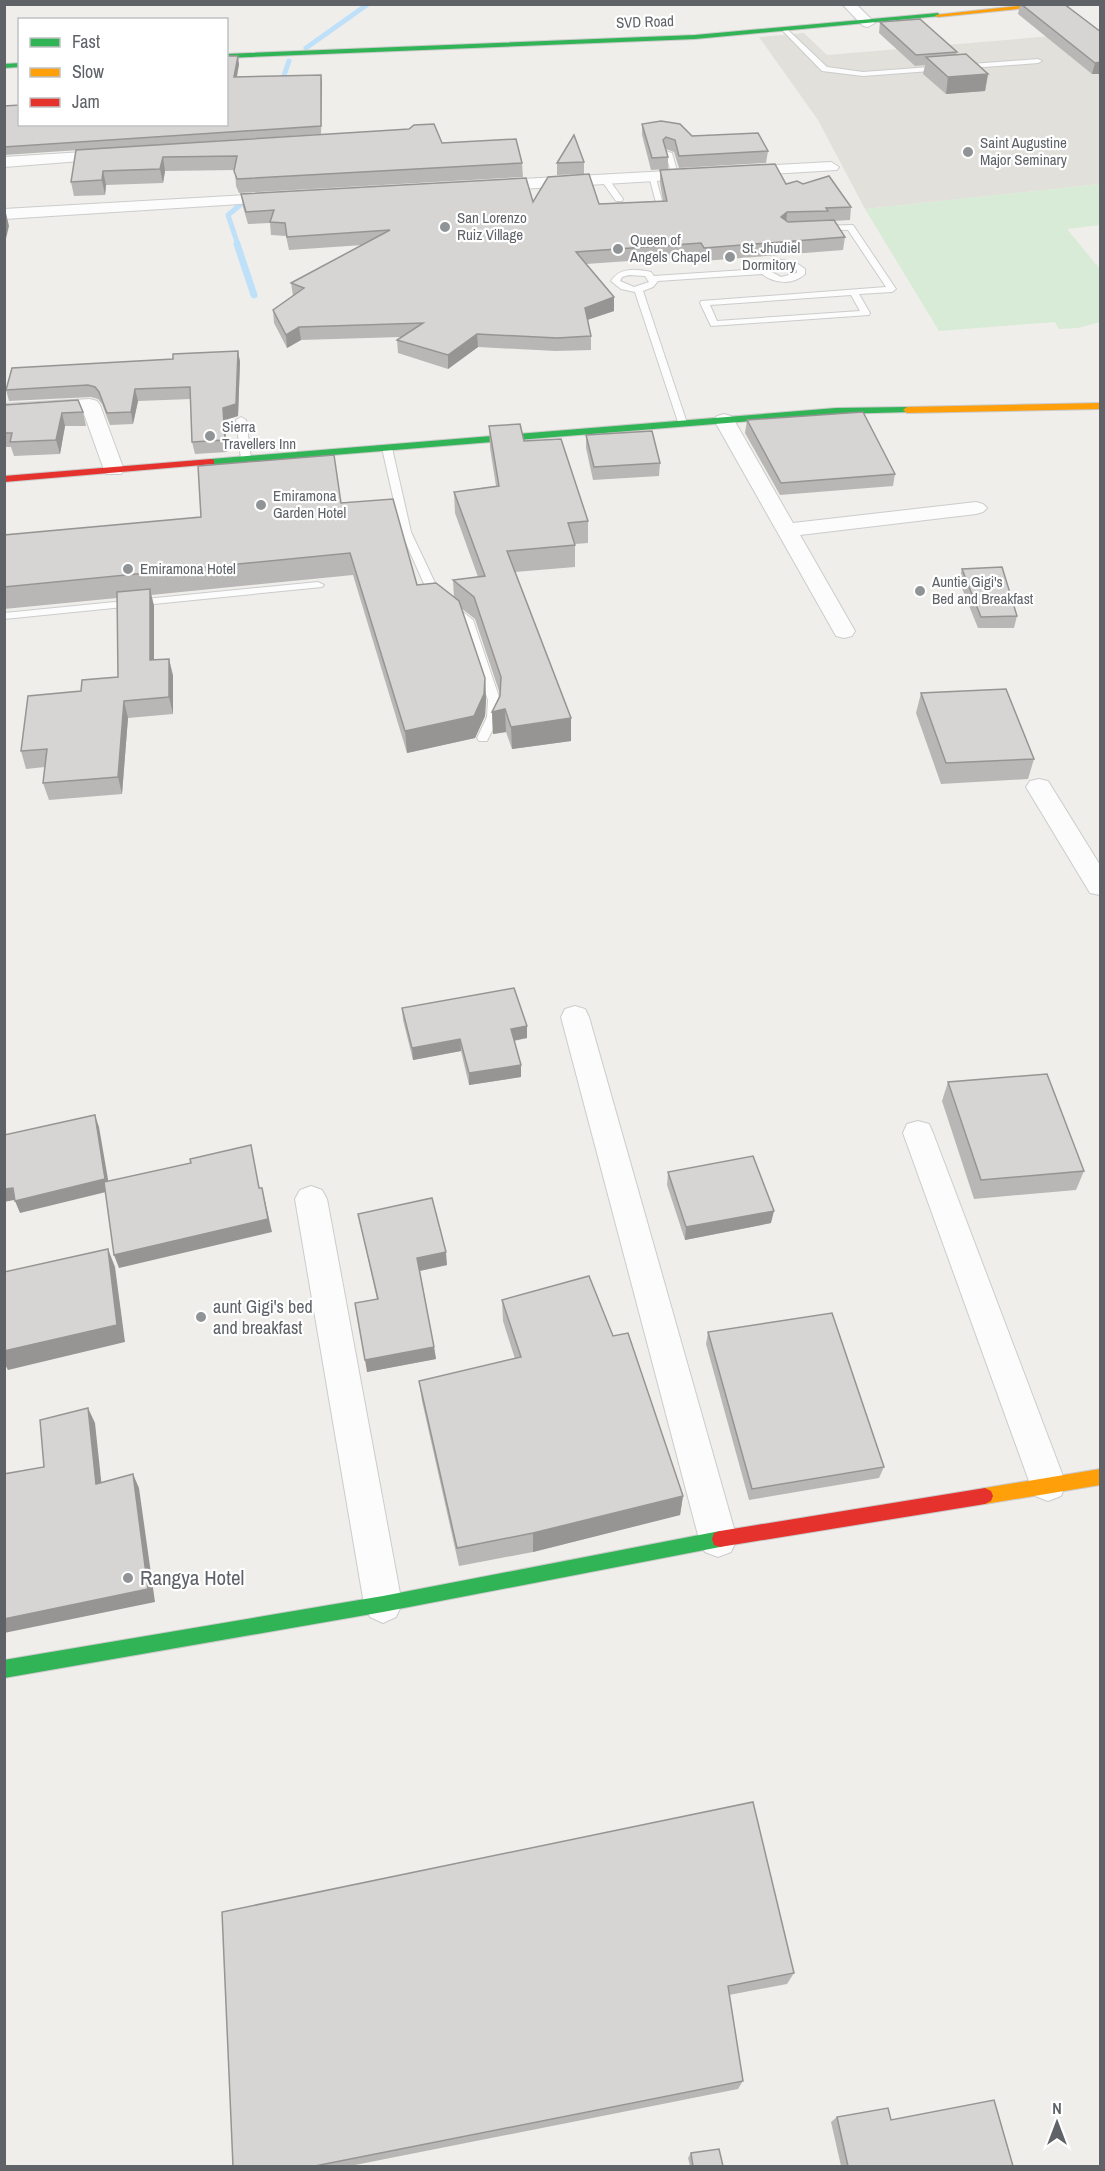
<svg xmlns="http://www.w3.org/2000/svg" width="1105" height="2171" font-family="'Archivo Narrow',sans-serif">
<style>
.education{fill:#e2e0da}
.green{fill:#d8ebd6}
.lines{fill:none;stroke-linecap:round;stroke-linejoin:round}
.stream-far1{stroke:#bfe0f9;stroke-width:5}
.stream{stroke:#bfe0f9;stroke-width:7}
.lane-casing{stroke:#cbcccc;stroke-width:2}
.street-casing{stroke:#cbcccc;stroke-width:2}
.fast-casing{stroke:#cacacb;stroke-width:2}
.slow-casing{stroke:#cacacb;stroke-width:2}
.jam-casing{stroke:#cacacb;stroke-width:2}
.lane{fill:#fdfcfc;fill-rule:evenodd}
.street{fill:#fdfcfc;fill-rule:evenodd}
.fast{fill:#30b455;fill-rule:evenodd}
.slow{fill:#ff9f0a;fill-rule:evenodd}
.jam{fill:#e5322d;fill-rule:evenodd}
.wall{fill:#b8b7b5}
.shaded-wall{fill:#969594}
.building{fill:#d6d5d3;stroke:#969594;stroke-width:1.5}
.poi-dot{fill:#919496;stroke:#fff;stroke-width:2}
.labels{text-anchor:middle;stroke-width:4.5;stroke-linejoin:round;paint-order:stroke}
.far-street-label{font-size:15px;fill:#5f6368;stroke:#fff}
.far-poi-label{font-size:15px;fill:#5f6368;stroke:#fff;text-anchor:start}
.poi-label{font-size:18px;fill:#5f6368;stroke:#fff;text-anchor:start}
.near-poi-label{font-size:21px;fill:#5f6368;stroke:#fff;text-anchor:start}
</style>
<rect width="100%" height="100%" fill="#efeeea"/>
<path class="education" d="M1100 32V184L865 209 818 120 759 37 804 33 827 55Z"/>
<path class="green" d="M1100 184V225L1067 229 1100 269V322L1078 328 1059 329 1055 322 939 331 865 209Z"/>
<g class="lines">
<g class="stream-far1">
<path d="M306 48 368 4"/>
<path d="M279 90 289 61"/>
<path d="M238 245 228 215 251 196"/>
</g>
<path class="stream" d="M237 244 254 295"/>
<defs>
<g id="lane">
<path d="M783 29H787L827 67 863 72 1038 59 1042 61 1038 63 863 76 822 71 783 31Z"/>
<path d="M665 151 672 153 679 178 672 176Z"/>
<path d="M649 176 656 178 665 212 658 210Z"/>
<path d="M602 178H608L623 199 622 201H616L601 180Z"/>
<path d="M853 225 896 289 892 292 859 294 870 313 869 315 711 326 700 303 701 301 886 287 848 230H818L814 228 818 226ZM851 295 860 311 717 321 710 305Z"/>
<path d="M776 259 795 262 805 269V274C793 285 775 284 762 274L658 281 653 287 643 291 687 423 679 425 635 292 621 289 611 281C620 267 636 269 651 272L654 276 760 269ZM779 265 797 270V273L781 277 768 270ZM629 275 645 276 649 282 634 287 620 281 622 277Z"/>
<path d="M241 417 246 420 251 459 246 462 241 459 236 420Z"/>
<path d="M383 446 392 448 411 532 436 585 449 601 473 620 500 700 499 717 487 741H479L477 738 487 717 488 700 462 622 441 605 425 586 401 532 382 448Z"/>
<path d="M318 582 324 585 322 587 4 619V613Z"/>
</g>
<g id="street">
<path d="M842 4H856L875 23 868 27 863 26Z"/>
<path d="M115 150 120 152 123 155 120 158 4 167V157Z"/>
<path d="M831 162 839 167 837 170 487 191 479 186 487 181Z"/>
<path d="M283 193 291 198 289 201 4 219V209Z"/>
<path d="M90 399 97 401 100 405 124 470 121 474H107L104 470 83 411 4 416V404Z"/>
<path d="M724 414 731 416 734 420 793 523 976 502 983 504 987 508 983 512 976 514 800 535 855 631 852 636 844 638 836 636 714 420 717 416Z"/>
<path d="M1039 779 1048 781 1100 865V895L1090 893 1026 787 1030 781Z"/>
<path d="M575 1006 585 1009 589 1017 737 1539 731 1552 718 1557 705 1552 699 1539 561 1017 565 1009Z"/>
<path d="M918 1121 929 1124 933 1133 1066 1484 1061 1496 1048 1501 1035 1496 1030 1484 903 1133 907 1124Z"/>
<path d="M311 1186 322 1190 327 1199 402 1604 396 1617 383 1623 370 1617 364 1604 295 1199 300 1190Z"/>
</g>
<g id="fast">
<path d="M938 13 940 16 695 39 226 58V54L695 35Z"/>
<path d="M20 63V67L4 68V64Z"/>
<path d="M907 407 910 408V412L836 414 211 465 206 462 211 459 836 408Z"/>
<path d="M720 1531 726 1533 728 1539 726 1545 720 1547 383 1612 4 1678V1660L383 1596Z"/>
</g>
<g id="slow">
<path d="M1037 4H1066L938 17 935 15Z"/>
<path d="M1100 403V409L907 413 903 410 907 407Z"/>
<path d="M1100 1469V1485L985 1504 979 1501 977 1496 979 1491 985 1488Z"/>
</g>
<g id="jam">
<path d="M211 459 214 460V464L4 482V476Z"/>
<path d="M985 1488 991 1491 993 1496 991 1501 985 1504 720 1547 714 1545 712 1539 714 1533 720 1531Z"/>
</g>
</defs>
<use href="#lane" class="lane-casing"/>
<use href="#street" class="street-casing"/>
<use href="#fast" class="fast-casing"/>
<use href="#slow" class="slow-casing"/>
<use href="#jam" class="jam-casing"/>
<use href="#lane" class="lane"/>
<use href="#street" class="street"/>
<use href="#fast" class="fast"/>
<use href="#slow" class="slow"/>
<use href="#jam" class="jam"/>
</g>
<g class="wall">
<path d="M1020 4H1064L1101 32V74H1092L1018 14Z"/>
<path d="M880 22 957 52 956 55 988 74 985 91 946 94 923 74 925 65 915 66 879 33Z"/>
<path d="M226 56 239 64 237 77 321 75V134L4 155V106L20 124Z"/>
<path d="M642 124 692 136 768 151 766 163 679 168 674 152 666 149 668 157V169L651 170 642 135Z"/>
<path d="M442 143 522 163 523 177 239 193 236 186 235 170 165 171 163 183 106 185 105 195 74 196 71 182 76 150Z"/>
<path d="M584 162V174L557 175V163Z"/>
<path d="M660 170 786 184 851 207 850 220 834 221 845 237 843 250 703 261 701 256 586 264 614 297V311L587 320 591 336V350L556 351 478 347 448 369 398 353 397 340 401 337 301 340 287 348 274 323 273 310 293 296 291 283 363 245 289 250 286 236 271 235 270 223 248 224 243 207 241 194 599 204 663 201 660 183Z"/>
<path d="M238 351 240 362 238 416 225 420 227 452 195 454 192 442 191 399 138 401 133 424 110 425 102 404 98 399 91 397 9 401 6 390 173 359Z"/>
<path d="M4 405 83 412 86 426H65L60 454 14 456 11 447H4Z"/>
<path d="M747 420 895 474 893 486 780 495 745 433Z"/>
<path d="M489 426 524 441 588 521V543L575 544V567L515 572 571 741 512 749 506 732 493 734 492 712 500 694 475 619 461 608 485 678 486 700 485 716 475 738 407 753 353 575 151 595 154 606V660L169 659 173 676V714L128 718 122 794 49 800 43 783 45 767 26 769 21 751 81 691 118 677 117 598 4 609V535L201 517 341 503 417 585 454 598 453 580 478 577 455 513 454 492 496 486 490 448Z"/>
<path d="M586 435 660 463 659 476 593 480 586 448Z"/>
<path d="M962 569 1017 616 1014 628H978L959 581Z"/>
<path d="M921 693 1034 759 1028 779 941 784 916 713Z"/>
<path d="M402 1008 527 1038 514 1041 521 1065V1077L469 1085 461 1051 413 1060 403 1020Z"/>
<path d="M948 1082 1084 1171 1076 1190 974 1199 942 1101Z"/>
<path d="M668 1172 771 1223 685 1240 667 1185Z"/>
<path d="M358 1214 447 1265 420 1271 434 1347 436 1359 367 1372 377 1299Z"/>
<path d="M502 1300 613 1336 683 1496 680 1515 533 1552 459 1566 422 1401 419 1381 515 1359 503 1321Z"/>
<path d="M708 1332 884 1467 879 1478 749 1500 706 1344Z"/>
<path d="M222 1912 794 1973 787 1984 729 1995 743 2081 738 2089 350 2166H233Z"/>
<path d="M837 2117 891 2120 1013 2166H841L831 2122Z"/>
<path d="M691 2153 723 2166H690L688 2158Z"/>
</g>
<g class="shaded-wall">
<path d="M238 56 239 64 235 85 234 77Z"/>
<path d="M1101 62V74H1092L1095 63Z"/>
<path d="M988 74 985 91 946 94 948 77Z"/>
<path d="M321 75 322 83 321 134Z"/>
<path d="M163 157 165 171 163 183 160 169Z"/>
<path d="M103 171 106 185 105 195 102 180Z"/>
<path d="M787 212 786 225 781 217Z"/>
<path d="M6 213 9 226 4 247V219Z"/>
<path d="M614 297V311L584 321 585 308Z"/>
<path d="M299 327 301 340 287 348 286 335Z"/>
<path d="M477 334 478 347 448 369V355Z"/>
<path d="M238 351 240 362 238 416 225 420 227 452 225 440 223 408Z"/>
<path d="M135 389 138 401 133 424 131 412Z"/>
<path d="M62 413 65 426 60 454 56 440Z"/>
<path d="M150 589 154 606V678L150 660Z"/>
<path d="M169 659 173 676V714L169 697Z"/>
<path d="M485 678 486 700 485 716 475 738 407 753 405 731Z"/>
<path d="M124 701 128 718 122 794 118 777Z"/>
<path d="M505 709 506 732 493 734 492 712Z"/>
<path d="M571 718V741L512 749 511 727Z"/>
<path d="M527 1026V1038L511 1041V1029Z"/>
<path d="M460 1039 461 1051 413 1060 412 1048Z"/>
<path d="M521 1065V1077L469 1085V1073Z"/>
<path d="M95 1115 99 1127 110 1191 20 1213 15 1201Z"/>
<path d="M13 1188 19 1199 4 1202V1189Z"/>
<path d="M262 1188 272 1232 119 1268 114 1255Z"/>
<path d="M774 1211 771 1223 685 1240 686 1227Z"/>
<path d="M108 1249 115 1267 125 1342 8 1370 4 1363V1351Z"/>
<path d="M446 1252 447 1265 419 1271 417 1258Z"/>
<path d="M434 1347 436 1359 367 1372 365 1360Z"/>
<path d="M88 1408 95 1423 103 1498 96 1484Z"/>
<path d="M133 1474 139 1488 155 1602 4 1633V1619Z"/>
<path d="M683 1496 680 1515 533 1552V1533Z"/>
</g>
<g class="building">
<path d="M1021 4H1064L1101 32V62L1095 63Z"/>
<path d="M920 19 957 52 916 55 880 22Z"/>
<path d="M966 54 988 74 948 77 926 57Z"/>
<path d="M226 56H238L234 77 321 75V126L4 147V106L20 105V124H226Z"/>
<path d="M661 121 680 124 692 136 758 133 768 151 679 156 675 140 666 137 663 140 668 157 652 158 642 124Z"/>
<path d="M434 124 442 143 516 139 522 163 237 179 234 171 237 156 163 157 160 169 103 171 102 180 71 182 76 150 409 129 414 125Z"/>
<path d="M574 135 584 162 557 163Z"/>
<path d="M775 164 786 184 797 181 803 184 829 176 851 207 826 208 828 211 787 212 781 217 788 222 834 220 845 237 704 248 701 243 576 252 614 297 585 308 591 336 557 338 477 334 448 355 397 340 423 323 299 327 286 335 273 310 304 288 291 283 390 230 287 237 285 223 270 222 274 210 246 212 241 194 526 178 533 202 548 177 589 174 599 204 667 201 660 170Z"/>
<path d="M238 351 236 404 223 408 225 440 192 442 190 387 135 389 131 412 107 413 99 392 95 387 88 385 6 390 12 368 173 359V354Z"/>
<path d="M78 400 83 412 62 413 56 440 10 442 12 433H4V405Z"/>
<path d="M863 412 895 474 781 483 747 420Z"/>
<path d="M520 424 524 441 561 439 588 521 568 523 575 545 507 551 571 718 511 727 505 709 492 712 500 696 501 677 474 597 453 580 485 576 454 492 499 486 489 426Z"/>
<path d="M652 431 660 463 594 467 586 435Z"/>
<path d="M334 455 341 503 393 499 417 585 436 583 459 601 485 678 484 694 474 716 405 731 350 553 4 587V535L201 517 198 466Z"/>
<path d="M1002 567 1017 616 981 617 962 569Z"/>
<path d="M150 589V660L169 659V697L124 701 118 777 43 783 47 749 21 751 28 696 81 691 82 680 118 677 117 592Z"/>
<path d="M1006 689 1034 759 946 763 921 693Z"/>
<path d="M514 988 527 1026 511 1029 521 1065 469 1073 460 1039 412 1048 402 1008Z"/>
<path d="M1047 1074 1084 1171 981 1180 948 1082Z"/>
<path d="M95 1115 105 1179 15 1201 13 1188 4 1189V1135Z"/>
<path d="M251 1145 259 1188H262L268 1219 114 1255 104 1182 191 1163 190 1159Z"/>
<path d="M753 1156 774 1211 686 1227 668 1172Z"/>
<path d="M432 1198 446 1252 417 1258 434 1347 365 1360 355 1303 378 1299 358 1214Z"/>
<path d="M108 1249 117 1325 4 1351V1272Z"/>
<path d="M589 1276 613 1336 628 1333 683 1496 533 1533 457 1548 419 1381 521 1357 502 1300Z"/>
<path d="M832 1313 884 1467 752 1489 708 1332Z"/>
<path d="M88 1408 96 1484 133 1474 148 1589 4 1619V1474L44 1467 40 1420Z"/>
<path d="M753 1802 794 1973 728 1986 743 2081 315 2166H233L222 1912Z"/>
<path d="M994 2100 1013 2166H848L837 2117 888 2108 891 2120Z"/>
<path d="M719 2149 723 2166H693L691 2153Z"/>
</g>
<g class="poi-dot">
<circle cx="968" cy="152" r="6"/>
<circle cx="445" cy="227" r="6"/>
<circle cx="618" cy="249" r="6"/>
<circle cx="730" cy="257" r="6"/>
<circle cx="210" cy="436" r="6"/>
<circle cx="261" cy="505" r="6"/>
<circle cx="128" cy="569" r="6"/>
<circle cx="920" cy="591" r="6"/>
<circle cx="201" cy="1317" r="6"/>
<circle cx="128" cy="1578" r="6"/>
</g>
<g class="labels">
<g class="far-street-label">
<text transform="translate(645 22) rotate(-2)" y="5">SVD Road</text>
</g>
<g class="far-poi-label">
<text x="980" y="148">Saint Augustine<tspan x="980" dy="17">Major Seminary</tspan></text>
<text x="457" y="223">San Lorenzo<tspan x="457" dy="17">Ruiz Village</tspan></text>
<text x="630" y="245">Queen of<tspan x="630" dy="17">Angels Chapel</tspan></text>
<text x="742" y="253">St. Jhudiel<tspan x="742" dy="17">Dormitory</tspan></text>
<text x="222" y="432">Sierra<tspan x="222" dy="17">Travellers Inn</tspan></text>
<text x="273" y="501">Emiramona<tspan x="273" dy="17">Garden Hotel</tspan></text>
<text x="140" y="574">Emiramona Hotel</text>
<text x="932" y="587">Auntie Gigi's<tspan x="932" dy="17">Bed and Breakfast</tspan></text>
</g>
<g class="poi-label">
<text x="213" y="1313">aunt Gigi's bed<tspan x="213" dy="21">and breakfast</tspan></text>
</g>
<g class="near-poi-label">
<text x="140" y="1585">Rangya Hotel</text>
</g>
</g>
<rect width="1105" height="2171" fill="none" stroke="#5f6368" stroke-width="12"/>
<rect x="18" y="18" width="210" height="108" fill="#ffffff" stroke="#bfc1c3" stroke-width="1.5"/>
<rect x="30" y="38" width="30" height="9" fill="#30b455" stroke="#bfc1c3" stroke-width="1.5"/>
<text x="72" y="48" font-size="18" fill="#5f6368">Fast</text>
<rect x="30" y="68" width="30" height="9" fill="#ff9f0a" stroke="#bfc1c3" stroke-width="1.5"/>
<text x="72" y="78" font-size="18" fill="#5f6368">Slow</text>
<rect x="30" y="98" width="30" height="9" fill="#e5322d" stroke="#bfc1c3" stroke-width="1.5"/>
<text x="72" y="108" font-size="18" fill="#5f6368">Jam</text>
<g transform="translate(1057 2123)" stroke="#ffffff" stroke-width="4.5" paint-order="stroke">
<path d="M0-4.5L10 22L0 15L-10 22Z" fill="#5f6368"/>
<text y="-9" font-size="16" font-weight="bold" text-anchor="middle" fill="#5f6368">N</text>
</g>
</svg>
